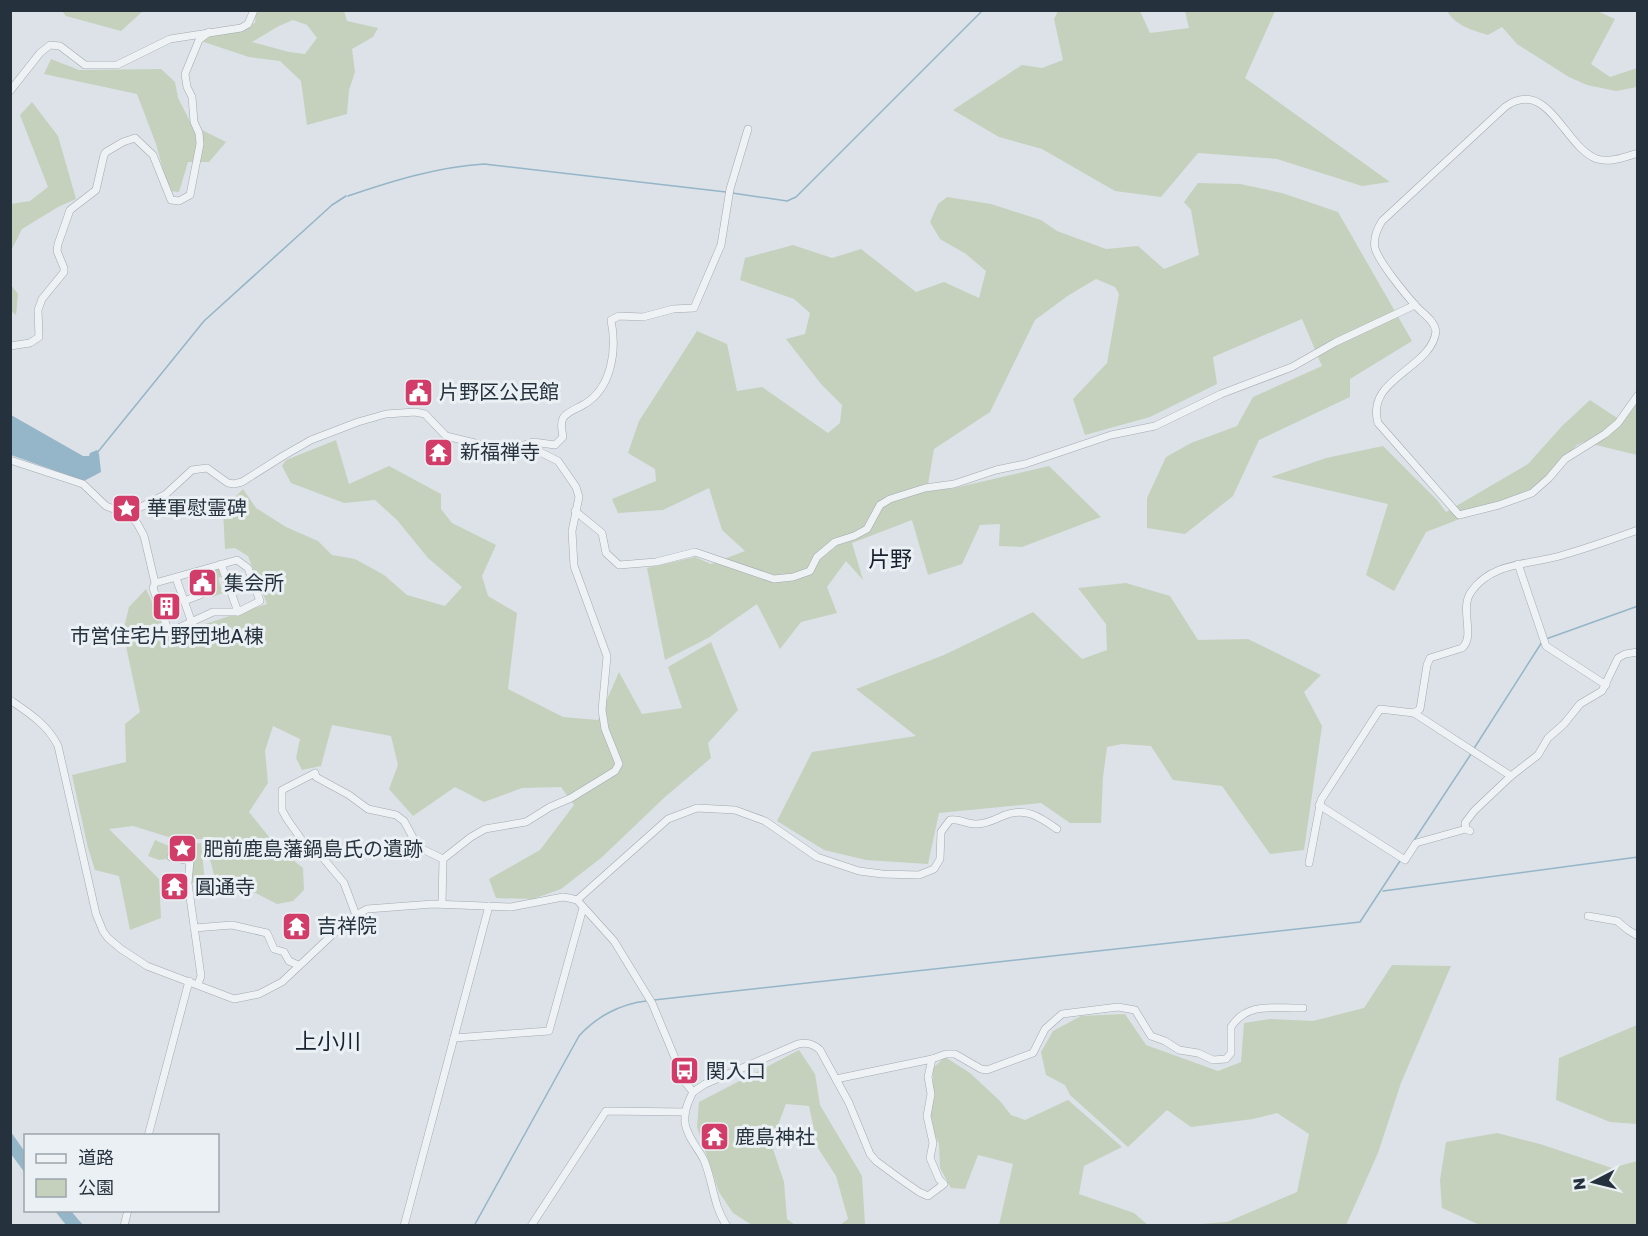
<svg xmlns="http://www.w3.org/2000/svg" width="1648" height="1236" font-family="'Golos Text','Noto Sans JP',sans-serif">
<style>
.green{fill:#c5d1bd;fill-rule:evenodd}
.water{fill:#95b5c8}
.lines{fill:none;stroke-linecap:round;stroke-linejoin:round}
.stream{stroke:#95b5c8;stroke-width:1.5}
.minor-casing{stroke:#a1aab1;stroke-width:8}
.minor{stroke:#eff2f5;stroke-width:7}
.labels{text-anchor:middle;stroke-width:6;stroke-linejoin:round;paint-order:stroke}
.poi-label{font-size:20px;fill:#25323d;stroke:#ebf0f4;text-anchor:start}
.quarter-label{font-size:22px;fill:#18222e;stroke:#ebf0f4}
</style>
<rect width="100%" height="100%" fill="#dce2e7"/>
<g class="green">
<path d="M62 11 143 10V11L121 31 66 16Z"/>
<path d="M256 11H344L347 21 378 28 373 37 352 49 355 72 349 90 347 114 307 125 301 81 280 61 249 57 198 40 255 23ZM293 20 307 25 317 38 305 54 289 52 252 42 279 26Z"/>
<path d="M1058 11H1140L1150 33 1189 28 1185 11H1275L1245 78 1390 182 1362 186 1277 159 1198 153 1161 197 1115 191 1042 149 999 137 953 110 1022 65 1042 68 1063 60 1054 19Z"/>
<path d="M1447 11H1597L1615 19 1591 64 1610 77 1637 68V87L1616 91 1587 85 1569 77 1517 44 1502 27 1488 35C1472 30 1456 26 1447 11Z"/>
<path d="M51 59 79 70 161 69 175 82 178 98 192 125 226 142 209 162H188L179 192 169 191 156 144 137 94 44 74Z"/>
<path d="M32 102 58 136 76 199 58 207 22 229 11 251V204L30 201 48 187 20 115Z"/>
<path d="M1198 183 1240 184 1282 193 1338 212 1412 341 1350 379V397L1259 440 1233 496 1185 534 1147 528V498L1166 457 1191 443 1237 426 1253 397 1322 366 1302 319 1213 357 1217 384 1150 417 1085 435 1073 399 1107 363 1119 294 1115 287 1096 279 1069 295 1035 320 990 412 934 449 928 484 950 489 1049 466 1101 517 1022 547 999 546 1000 524 980 525 962 564 928 575 912 520 852 543 863 580 846 561 827 587 837 613 801 622 780 649 757 604 708 638 665 660 647 568 695 557 711 564 745 551 722 530 709 488 663 510 618 513 612 499 656 481 655 469 628 453 639 421 697 331 727 344 737 391 762 387 828 433 840 423 842 405 821 384 786 339 805 334 810 313 794 299 740 280 745 258 793 245 832 258 861 249 916 292 944 282 979 298 986 271 966 254 940 239 930 222 938 204 947 197 991 204 1041 220 1057 231 1106 249 1138 246 1164 269 1199 255 1191 210 1184 202Z"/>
<path d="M11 285 18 294 16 315 11 311Z"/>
<path d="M1637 398V455L1584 442 1577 445 1557 467 1525 494 1426 532 1394 591 1366 575 1388 504 1271 477 1326 458 1383 446 1437 500 1446 512 1528 464 1562 426 1590 400 1620 420Z"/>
<path d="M336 440 349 484 389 466 441 494V509L452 523 496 545 482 576 488 596 517 613 508 689 563 717 598 720 619 672 642 714 682 708 668 667 711 642 738 710 708 743 711 758 665 797 601 858 561 889 533 899 496 898 489 879 540 850 574 805 561 787 522 788 484 802 455 787 413 816 389 789 398 765 391 736 332 725 321 766 302 770 296 758 300 739 273 726 265 751 268 783 249 812 278 848 303 868 304 890 293 901 277 904 246 888 216 883 205 839H175L133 826 109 829 159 879 161 918 130 930 119 876 95 870 88 848 72 775 126 762 125 724 140 712 123 632 129 607 146 589 168 636 267 604 248 556 235 548 225 549 223 510 243 489 256 508 286 527 318 541 332 555 355 559 384 575 407 595 445 606 462 587 428 558 397 520 375 500 344 503 291 483 282 466 286 460Z"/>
<path d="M220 567 223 576 218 578 223 593 212 597 204 573Z"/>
<path d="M1126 583 1170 596 1198 640 1248 639 1321 675 1304 692 1322 726 1304 850 1270 854 1222 786 1173 780 1151 746 1122 744 1107 747 1103 777 1101 823H1070L1041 803 939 813 928 864 866 860 824 850 777 821 812 752 916 736 856 689 944 655 1033 612 1082 659 1107 650 1106 624 1078 588Z"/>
<path d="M155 840 169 846 201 843 205 882 192 883 189 856 159 860 148 856Z"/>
<path d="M1392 965 1451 966 1401 1083 1378 1153 1346 1225 1304 1224 1187 1225 1227 1222 1297 1192 1309 1134 1277 1113 1253 1119 1191 1127 1167 1110 1128 1147 1070 1095 1065 1085 1046 1075 1041 1052 1053 1031 1081 1016 1125 1014 1146 1045 1218 1071 1241 1062 1244 1023 1270 1019 1313 1021 1364 1008Z"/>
<path d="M1637 1025V1124L1610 1122 1556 1100 1559 1058Z"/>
<path d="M799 1050 815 1074 820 1105 862 1176 865 1225H840L848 1219 836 1176 818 1148 809 1106 786 1104 776 1130 773 1149 784 1182 787 1219 795 1225H752L733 1213 719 1192 697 1127 699 1102Z"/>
<path d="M945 1057 970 1073 1000 1101 1011 1115 1025 1120 1068 1100 1122 1147 1084 1166 1079 1194 1134 1213 1149 1226 999 1225 1013 1164 978 1155 965 1189 951 1188 940 1168 939 1144 931 1128 930 1110 933 1094V1068Z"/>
<path d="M1497 1133 1540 1144 1612 1168 1637 1161V1225H1480L1442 1208 1440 1180 1446 1142Z"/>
</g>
<g class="water">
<path d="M11 415 83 456H89L90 453 97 450 99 454 101 472 84 481 11 455Z"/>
<path d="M11 1132 25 1152V1173L11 1154Z"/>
<path d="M55 1211H71L83 1225H66Z"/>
</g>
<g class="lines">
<g class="stream">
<path d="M732 193 787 201 796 197 983 10"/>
<path d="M348 196C392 181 437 167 484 164L726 192"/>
<path d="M97 453 204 321 332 205 346 196"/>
<path d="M1546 639 1638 606"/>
<path d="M1473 750 1542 642"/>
<path d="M1413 842 1471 754"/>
<path d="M1383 891 1638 857"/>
<path d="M654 1000 1360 922 1400 861"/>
<path d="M474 1226 579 1036C596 1017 620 1004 646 1001"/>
</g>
<defs>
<g id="minor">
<path d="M10 91 40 53 50 45 60 46 85 65H117L170 39 241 28 248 24 254 10"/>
<path d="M1638 153C1625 157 1610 163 1597 159 1564 147 1548 76 1505 107L1382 221C1377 229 1373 238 1375 248 1378 261 1406 295 1416 306 1423 314 1434 320 1436 331 1432 369 1365 378 1378 423L1459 515 1499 505 1532 493 1549 478 1565 459 1605 434 1618 423 1638 395"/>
<path d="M10 346 30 343 39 337 38 310 42 299 64 272V268L57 251 58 244 70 210 96 190 104 155 106 152 123 142 135 138 153 155 171 200 179 201 190 195 200 144 199 133 194 122 192 97 187 87 185 74 199 40 209 32"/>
<path d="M518 447 533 442 555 445 563 437C562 431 560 424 563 418 568 411 576 409 583 405 612 389 617 350 611 320L619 316 643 317 673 309 694 308 721 245 730 189 748 129"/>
<path d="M10 460 83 484 106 506 129 515 137 523 144 536 155 583 237 560 248 568 260 601 238 612H213L172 631 168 630 153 588 155 583"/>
<path d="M124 511 141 507 166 494 192 470 207 468 228 483 234 484 242 482 283 456 311 440 358 422 386 414 415 412 425 414 446 436 483 445 518 447 538 451 558 461 576 487 579 497 572 531 574 566 607 656 602 710 605 729 619 764 615 771 571 798 550 807 526 822 485 829 471 837 443 859 442 904"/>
<path d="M575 511 602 533 606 553 619 565 656 562 695 552 774 579 793 577 810 571 817 557 835 542 854 536 867 529 880 505 890 499 925 488 954 484 996 470 1025 464 1111 435 1155 426 1221 394 1292 367 1336 342 1415 305"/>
<path d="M221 564 238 612"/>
<path d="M1518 564 1546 646 1606 685"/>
<path d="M176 578 192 623"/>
<path d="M184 601 200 595"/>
<path d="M10 700C29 713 48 725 58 746L96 914 103 931 108 938 121 949 147 966 234 999 259 994 282 982 332 935 356 915 367 909 433 904 511 907 563 897 569 898 577 900 614 941 652 1003 685 1082 693 1092C688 1102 684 1111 685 1123 687 1137 698 1148 704 1160 713 1181 713 1206 727 1226"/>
<path d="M1414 713 1420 709 1427 665 1430 658 1462 648C1476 636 1459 609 1471 592 1492 561 1532 565 1563 555 1588 548 1613 539 1638 530"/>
<path d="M1319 805 1405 860 1416 843 1466 829"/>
<path d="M1470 831 1466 829 1465 823 1474 811 1511 776 1538 755 1548 738 1564 724 1580 704 1602 691 1618 658 1625 654 1638 652"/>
<path d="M171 857 190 861 188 883 201 976 198 984"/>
<path d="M1309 863 1321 800 1380 709 1414 713 1511 776"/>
<path d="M577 900 668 819 697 808 735 810 765 821 817 857 859 871 882 874 919 875 934 869 940 859 941 832 950 820C960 818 967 825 977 824 987 824 996 819 1005 815 1026 807 1040 817 1057 829"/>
<path d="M356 915 344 883 323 858 306 846 287 819 282 810V790L315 773 316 777 349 795 368 809 396 815 404 821 418 847 443 859"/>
<path d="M1588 916 1617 921 1628 930 1638 936"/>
<path d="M194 928 232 925 267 933 274 949 284 952 289 961 298 965"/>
<path d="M454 1038 549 1031 583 908"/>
<path d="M836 1079 932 1059 946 1054H955L981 1069 987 1070 1033 1053 1045 1029 1062 1014 1118 1007 1135 1010 1151 1036 1165 1041 1179 1050 1198 1053 1213 1060 1226 1059 1231 1053V1027C1248 1001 1275 1009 1303 1008"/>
<path d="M693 1092 705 1084 798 1044C806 1042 814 1044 820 1050L849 1103 870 1154 876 1161 899 1178 919 1192 928 1196 944 1184 939 1179 930 1158 933 1143 927 1116 931 1094 928 1077 932 1059"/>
<path d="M148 1136 189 981"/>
<path d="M124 1226 128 1210"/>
<path d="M404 1226 489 906"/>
<path d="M531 1226 606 1111 685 1112"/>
</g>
</defs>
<use href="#minor" class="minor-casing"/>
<use href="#minor" class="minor"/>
</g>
<defs>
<symbol id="civic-square" viewBox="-11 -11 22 22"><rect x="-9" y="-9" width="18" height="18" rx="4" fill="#d13c68" stroke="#ebf0f4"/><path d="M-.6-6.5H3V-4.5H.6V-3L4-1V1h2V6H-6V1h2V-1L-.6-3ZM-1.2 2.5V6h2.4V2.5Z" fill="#fff"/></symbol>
<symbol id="temple-square" viewBox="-11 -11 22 22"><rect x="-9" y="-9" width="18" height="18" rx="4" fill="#d13c68" stroke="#ebf0f4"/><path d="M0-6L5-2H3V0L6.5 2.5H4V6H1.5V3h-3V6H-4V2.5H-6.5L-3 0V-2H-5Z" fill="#fff"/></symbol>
<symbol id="sight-square" viewBox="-11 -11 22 22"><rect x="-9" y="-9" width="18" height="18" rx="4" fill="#d13c68" stroke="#ebf0f4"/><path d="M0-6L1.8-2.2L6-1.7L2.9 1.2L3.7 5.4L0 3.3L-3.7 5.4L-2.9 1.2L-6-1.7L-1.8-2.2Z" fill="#fff"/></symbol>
<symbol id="building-square" viewBox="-11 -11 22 22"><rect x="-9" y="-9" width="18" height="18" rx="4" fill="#d13c68" stroke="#ebf0f4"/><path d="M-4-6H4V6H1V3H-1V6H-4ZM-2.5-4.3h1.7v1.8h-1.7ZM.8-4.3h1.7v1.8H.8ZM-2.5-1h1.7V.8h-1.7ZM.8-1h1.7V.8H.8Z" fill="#fff"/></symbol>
<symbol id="bus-square" viewBox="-11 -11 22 22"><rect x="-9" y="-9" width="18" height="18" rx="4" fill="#d13c68" stroke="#ebf0f4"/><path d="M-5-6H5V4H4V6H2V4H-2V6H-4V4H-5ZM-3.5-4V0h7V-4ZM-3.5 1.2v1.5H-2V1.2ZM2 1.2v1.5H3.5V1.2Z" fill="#fff"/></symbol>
</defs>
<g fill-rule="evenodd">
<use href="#civic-square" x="402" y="376" width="33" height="33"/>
<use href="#temple-square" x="422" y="436" width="33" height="33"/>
<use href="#sight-square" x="110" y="492" width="33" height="33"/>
<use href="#civic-square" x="186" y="566" width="33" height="33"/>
<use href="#building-square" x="150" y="590" width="33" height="33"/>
<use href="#sight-square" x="166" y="832" width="33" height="33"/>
<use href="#temple-square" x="158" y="870" width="33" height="33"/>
<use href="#temple-square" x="280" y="910" width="33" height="33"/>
<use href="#bus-square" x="668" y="1054" width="33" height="33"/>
<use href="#temple-square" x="698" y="1120" width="33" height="33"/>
</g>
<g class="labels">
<g class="poi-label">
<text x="439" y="399">片野区公民館</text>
<text x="460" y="459">新福禅寺</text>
<text x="147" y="515">華軍慰霊碑</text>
<text x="224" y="590">集会所</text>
<text x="167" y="643" text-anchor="middle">市営住宅片野団地A棟</text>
<text x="203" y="856">肥前鹿島藩鍋島氏の遺跡</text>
<text x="195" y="894">圓通寺</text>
<text x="317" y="933">吉祥院</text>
<text x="706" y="1078">関入口</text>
<text x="735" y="1144">鹿島神社</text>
</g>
<g class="quarter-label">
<text x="890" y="567">片野</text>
<text x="328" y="1049">上小川</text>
</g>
</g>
<rect width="1648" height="1236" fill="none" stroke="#25323d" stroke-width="24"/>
<rect x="24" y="1134" width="195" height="78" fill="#ebf0f4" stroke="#9ca4ab" stroke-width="1.5"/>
<rect x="36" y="1154" width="30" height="9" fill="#eff2f5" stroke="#9ca4ab" stroke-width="1.5"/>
<text x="78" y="1164" font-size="18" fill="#25323d">道路</text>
<rect x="36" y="1179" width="30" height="18" fill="#c5d1bd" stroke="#9ca4ab" stroke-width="1.5"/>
<text x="78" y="1194" font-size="18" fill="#25323d">公園</text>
<g transform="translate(1594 1182) rotate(263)" stroke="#ebf0f4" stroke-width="4.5" paint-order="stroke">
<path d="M0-4.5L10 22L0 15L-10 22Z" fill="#25323d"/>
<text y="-9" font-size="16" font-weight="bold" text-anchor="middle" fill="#25323d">N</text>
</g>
</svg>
